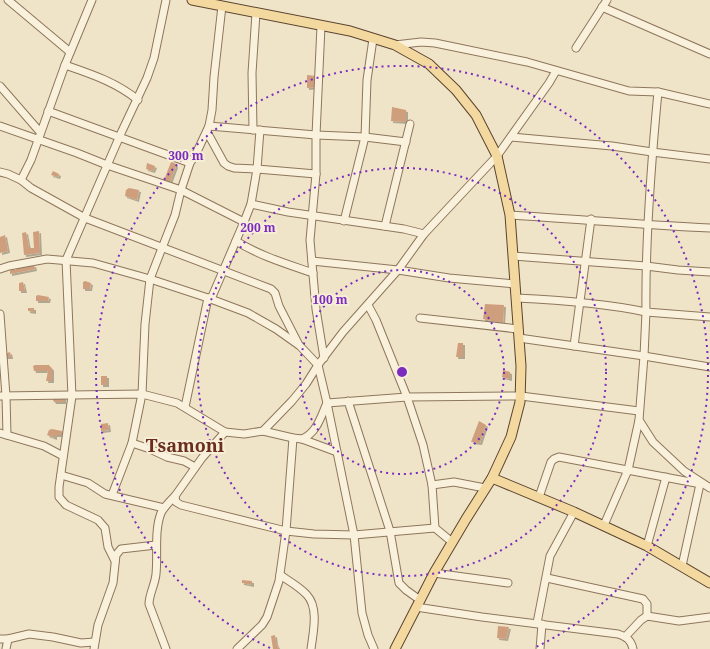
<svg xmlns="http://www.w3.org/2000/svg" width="710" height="649" font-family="'Noto Serif',serif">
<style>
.building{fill:#cf9f7d;filter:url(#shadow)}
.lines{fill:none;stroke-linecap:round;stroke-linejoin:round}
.minor-casing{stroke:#8d765c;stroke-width:9}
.major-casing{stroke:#5b4430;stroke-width:11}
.minor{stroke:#faf1dc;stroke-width:7}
.major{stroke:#f3d9a0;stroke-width:9}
.ring{fill:none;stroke:#7b2cbf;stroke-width:2;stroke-dasharray:2 4}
.labels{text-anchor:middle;stroke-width:4;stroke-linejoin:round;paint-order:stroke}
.district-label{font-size:18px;font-weight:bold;fill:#6b2e1e;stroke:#f7eed8}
.centre{fill:#7b2cbf;stroke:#f7eed8;stroke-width:2}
.ring-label{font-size:12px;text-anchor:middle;font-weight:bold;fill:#7b2cbf;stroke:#f7eed8;stroke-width:4;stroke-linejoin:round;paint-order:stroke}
</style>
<defs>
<filter id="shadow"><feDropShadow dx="2" dy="2" stdDeviation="0" flood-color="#0004"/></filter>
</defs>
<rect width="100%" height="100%" fill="#f0e4c8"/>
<g class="building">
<path d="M307 75 317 76V87L307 88Z"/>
<path d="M392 107 406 110V122L391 121Z"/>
<path d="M171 162 175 163 176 166 170 182 164 180Z"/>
<path d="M147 163 155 166 153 171 146 169Z"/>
<path d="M53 171 59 174 58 177 51 175Z"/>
<path d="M129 188 139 190 137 200 125 196 126 190Z"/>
<path d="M39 231 40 253 24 255 22 233 26 232 29 248H34L33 232Z"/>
<path d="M5 235 8 251 0 253V237Z"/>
<path d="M34 265 35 269 10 274V271L12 269 16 270 17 268Z"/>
<path d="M85 281 91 283 90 289H83V282Z"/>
<path d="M23 282 25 291H19V283Z"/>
<path d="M38 295 49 297 48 301H36V296Z"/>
<path d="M485 304 504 305 503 323 483 319Z"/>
<path d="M28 308H34V312L28 311Z"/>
<path d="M458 343H463V357H456Z"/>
<path d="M10 352 11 357H5L4 354Z"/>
<path d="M35 365H49L52 369V381H46L48 371H34L33 366Z"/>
<path d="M503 370 510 372V379L502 377Z"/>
<rect x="101" y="376" width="6" height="9"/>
<path d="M64 397V402H54L52 398Z"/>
<path d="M479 421 486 425 480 443 471 442Z"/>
<path d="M108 423 109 430 101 431V424Z"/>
<path d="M52 429 62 431V435H55V438L47 435 49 430Z"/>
<path d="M242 580 252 581V585L242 583Z"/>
<path d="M498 626 509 627 506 639 497 638Z"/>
<path d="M275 635 276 643 279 649H273L271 636Z"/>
</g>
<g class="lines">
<defs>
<g id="minor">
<path d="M8 0 70 52"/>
<path d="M602 7 710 54"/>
<path d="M321 26 316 135V174L310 240 316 309 324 358"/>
<path d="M395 45 421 42 435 43 527 62 629 91 658 92 710 104"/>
<path d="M576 48 607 0"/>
<path d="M65 65C91 74 116 82 138 100"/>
<path d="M0 86 40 132"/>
<path d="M658 92C651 165 645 239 646 312L710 317"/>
<path d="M48 111 190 163"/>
<path d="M0 126 77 153 107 165 181 190 244 222"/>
<path d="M209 126 316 135 365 137 406 142"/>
<path d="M253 130 252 73 256 13"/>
<path d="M207 132 224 163 228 166 234 168 257 169 316 174"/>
<path d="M511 137 612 146 652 152 710 159"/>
<path d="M0 172 8 174 21 180 31 188 85 218 271 289 275 293 279 306 299 345"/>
<path d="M21 180 31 160 65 65 92 0"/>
<path d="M251 204 288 212 404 229 424 234"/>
<path d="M510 215C577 219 643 225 710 228"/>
<path d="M344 221 365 137 367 80 373 39"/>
<path d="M385 226 410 124"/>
<path d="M236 241C260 256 287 264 313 273"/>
<path d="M513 256 646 266 678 270 710 272"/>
<path d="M312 261 398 270 449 278 515 284"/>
<path d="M0 269 9 266 47 259 93 263 150 279 208 298 248 313 276 329 300 346 318 365 327 403 354 535 362 613 368 635 374 649"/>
<path d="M516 298C560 300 604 303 646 312L644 356 639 420 653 442 684 471 710 488"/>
<path d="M211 299 244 222 251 204 257 169 260 130"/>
<path d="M368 305 376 320 407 397 423 445 432 485 435 528 452 542"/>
<path d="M0 314 6 396 7 435"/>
<path d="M420 318 518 329"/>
<path d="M519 338 644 356 710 367"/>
<path d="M574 346 591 219"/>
<path d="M0 396 142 394 177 403 225 432 244 434 263 431 292 401 306 384 318 365 343 332 398 270 424 234 497 156 549 83 556 71"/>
<path d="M348 401 390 531 399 583 406 590 420 600"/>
<path d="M185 407 208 298"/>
<path d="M263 431 293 438 302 439 337 452"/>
<path d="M225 432 202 458 175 496 176 502 181 505 286 531 314 534 354 535 435 528"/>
<path d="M0 433 44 446 63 456"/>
<path d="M302 439C317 433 321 416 327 403L407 397 521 396 639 411"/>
<path d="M132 443 150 449 167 457 184 461 195 467"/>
<path d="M61 475 88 483 105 494 164 508"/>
<path d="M432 485 454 482 485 488"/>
<path d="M112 495 132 443 142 394 145 324 150 279 162 248 175 215 181 190 190 163 195 156 209 126 212 110 214 77 222 6"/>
<path d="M539 497 551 462 554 459 559 457 701 484"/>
<path d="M604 525 628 470 639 420"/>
<path d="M647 546 666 477"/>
<path d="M115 561 108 547 105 528 98 520 66 505 59 497V487L72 396 66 260 122 131 147 78 154 58 166 0"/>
<path d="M682 566 700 484"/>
<path d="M434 573 508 583"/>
<path d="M280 575C289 581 300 587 307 595 319 608 313 633 311 649"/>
<path d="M547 578 643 599 647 604V616"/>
<path d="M416 607 482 617 618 634C627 637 631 640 633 649"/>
<path d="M537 623 550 556 574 512"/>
<path d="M625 637 641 620 647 616 679 621 710 617"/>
<path d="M0 639H8L29 634 53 637 81 643 94 642"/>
<path d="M6 649 8 639"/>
<path d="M94 649 98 625 113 583 116 555 121 549 156 545"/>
<path d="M166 649 149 604C149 594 155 585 156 574 158 555 154 531 161 513 164 507 170 501 175 496"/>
<path d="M237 649 262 625 267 617 279 581 286 531 293 438"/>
<path d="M540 649 542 624"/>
</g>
<g id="major">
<path d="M192 0 350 31 395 45 429 64 456 90 476 115 497 156 510 215 521 366 520 402 511 437 492 478 466 519 434 573 395 649"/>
<path d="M492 478 574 512 647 546 710 583"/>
</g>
</defs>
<use href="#minor" class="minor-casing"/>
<use href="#major" class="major-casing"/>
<use href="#minor" class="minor"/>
<use href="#major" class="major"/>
</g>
<g class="ring">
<circle cx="402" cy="372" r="102"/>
<circle cx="402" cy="372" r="204"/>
<path d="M270 648A306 306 0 1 1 534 648"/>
</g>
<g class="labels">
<g class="district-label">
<text x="185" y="452">Tsamoni</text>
</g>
</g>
<circle cx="402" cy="372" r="6" class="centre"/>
<g class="ring-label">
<text x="186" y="160">300 m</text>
<text x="258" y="232">200 m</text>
<text x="330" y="304">100 m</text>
</g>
</svg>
